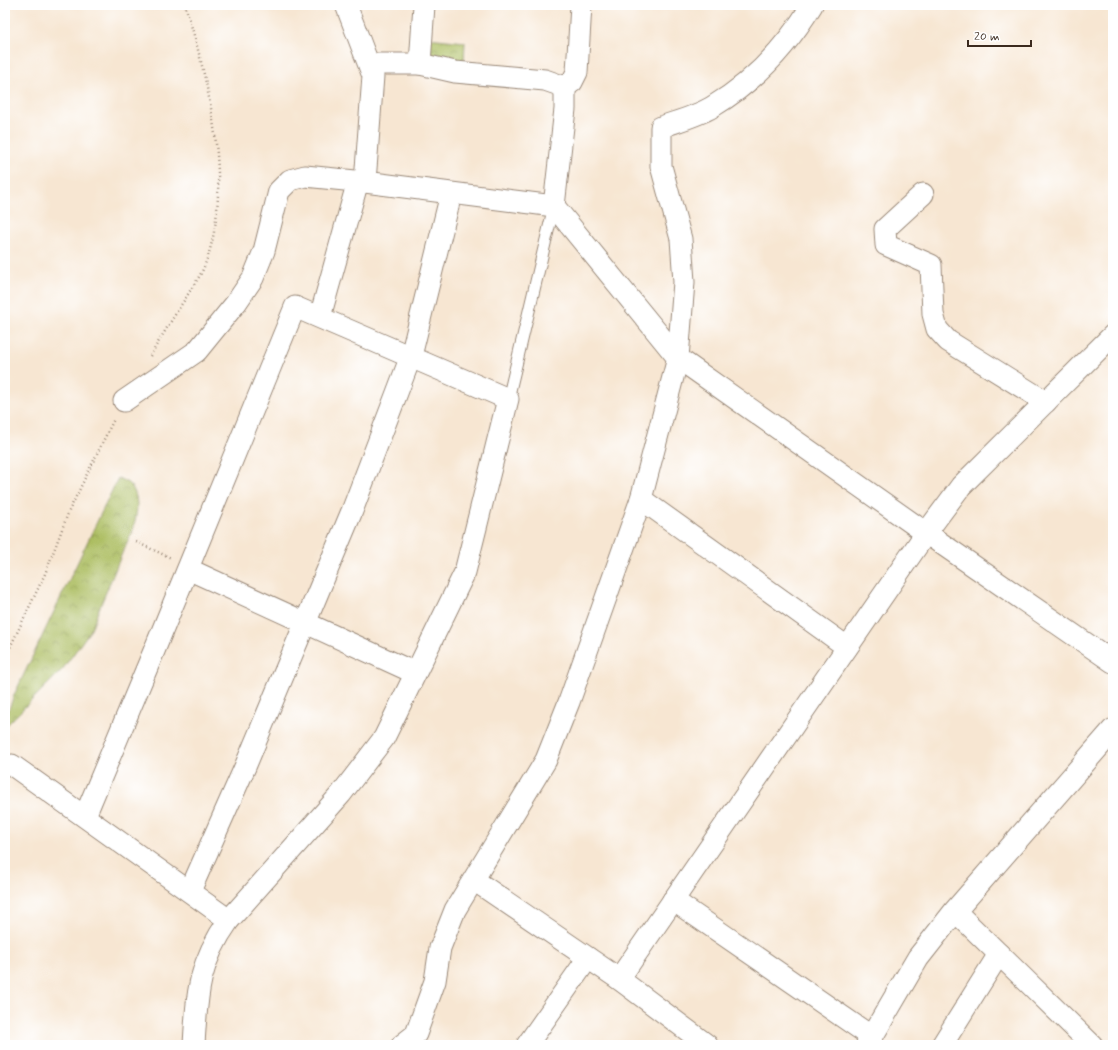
<svg xmlns="http://www.w3.org/2000/svg" width="1118" height="1050" font-family="Mynerve,sans-serif">
<style>
.park{fill:url(#park-crowns);stroke:#74743f}
.lines{fill:none;stroke-linecap:round;stroke-linejoin:round}
.lane-casing{stroke:#998878;stroke-width:13}
.street-casing{stroke:#998878;stroke-width:23}
.secondary-casing{stroke:#998878;stroke-width:24}
.path{stroke:#998878;stroke-width:2.5;stroke-dasharray:1 3;stroke-linecap:butt}
.lane{stroke:#fff;stroke-width:11}
.street{stroke:#fff;stroke-width:21}
.secondary{stroke:#fff;stroke-width:22}
</style>
<defs>
<pattern id="park-crowns" width="20" height="18" patternUnits="userSpaceOnUse"><rect width="20" height="18" fill="#acbd60"/><path d="M2 6a3 3 0 1 1 6 0M12 15a3 3 0 1 1 6 0" fill="none" stroke="#8d9a4f"/></pattern>
</defs>
<rect width="100%" height="100%" fill="#fff"/>
<filter id="ink" filterUnits="userSpaceOnUse"><feTurbulence type="fractalNoise" baseFrequency=".025" numOctaves="2"/><feDisplacementMap in="SourceGraphic" scale="8" xChannelSelector="R" yChannelSelector="G"/><feConvolveMatrix kernelMatrix="1 2 1 2 8 2 1 2 1" color-interpolation-filters="sRGB"/></filter>
<filter id="wash" filterUnits="userSpaceOnUse"><feTurbulence type="fractalNoise" baseFrequency=".012" numOctaves="4" result="noise"/><feDisplacementMap in="SourceGraphic" scale="16" xChannelSelector="R" yChannelSelector="G"/><feGaussianBlur stdDeviation="0.9" result="paint"/><feColorMatrix in="noise" values="0 0 0 0 0 0 0 0 0 0 0 0 0 0 0 0 0 1.4 0 .05"/><feComposite in="paint" operator="in"/></filter>
<g filter="url(#wash)">
<rect width="100%" height="100%" fill="#f7e6d2"/>
<g class="park">
<path d="M428 38 465 42 464 61 426 57Z"/>
<path d="M118 478C122 480 128 482 131 486 144 502 133 535 123 551L90 631 62 670 5 727V720L14 695Z"/>
</g>
</g>
<g filter="url(#ink)">
<g class="lines">
<defs>
<path id="lane" d="M508 399 554 206"/>
<g id="street">
<path d="M346 5 373 76 365 182"/>
<path d="M424 5 420 64 455 72 545 80 565 87"/>
<path d="M369 64H420"/>
<path d="M565 87 572 82 577 72 581 5"/>
<path d="M923 194 885 229 886 245 931 265 933 314 937 329 948 341 1046 402"/>
<path d="M554 206 565 109V87"/>
<path d="M320 317 358 181"/>
<path d="M124 401 197 351 236 303 253 278 264 251 279 191 290 180 305 176 365 182 554 206 678 358 926 533 1113 662"/>
<path d="M641 499 847 647"/>
<path d="M188 569 415 673"/>
<path d="M12 765 229 920"/>
<path d="M85 816 154 651 295 307 508 399 465 572 384 738 341 794 229 920C198 964 197 993 194 1045"/>
<path d="M474 880 619 979 707 1045"/>
<path d="M190 891 245 767 352 511 411 356 451 194"/>
<path d="M673 900 872 1037"/>
<path d="M955 911 1092 1045"/>
<path d="M619 979 926 533 961 486 1113 335"/>
<path d="M402 1045 416 1034 435 981 440 948 455 910 546 760 569 702 641 499 678 358 684 282 681 239 661 166V127C678 121 697 116 712 107 754 82 787 46 812 5"/>
<path d="M527 1045 588 958"/>
<path d="M942 1045 999 954"/>
</g>
<path id="secondary" d="M867 1045 918 958 955 911 1113 730"/>
</defs>
<use href="#lane" class="lane-casing"/>
<use href="#street" class="street-casing"/>
<use href="#secondary" class="secondary-casing"/>
<g class="path">
<path d="M150 356C162 336 174 316 187 296 192 287 200 277 204 267 235 190 209 82 185 5"/>
<path d="M136 542 171 558"/>
<path d="M5 658 45 574 69 511 114 419"/>
</g>
<use href="#lane" class="lane"/>
<use href="#street" class="street"/>
<use href="#secondary" class="secondary"/>
</g>
</g>
<rect width="1118" height="1050" fill="none" stroke="#fff" stroke-width="20"/>
<path d="M968 40v6h63v-6" fill="none" stroke="#3b2a1e" stroke-width="2"/>
<text x="974" y="40" font-size="12" fill="#3b2a1e" stroke="#ffffff" stroke-width="3" paint-order="stroke">20 m</text>
</svg>
